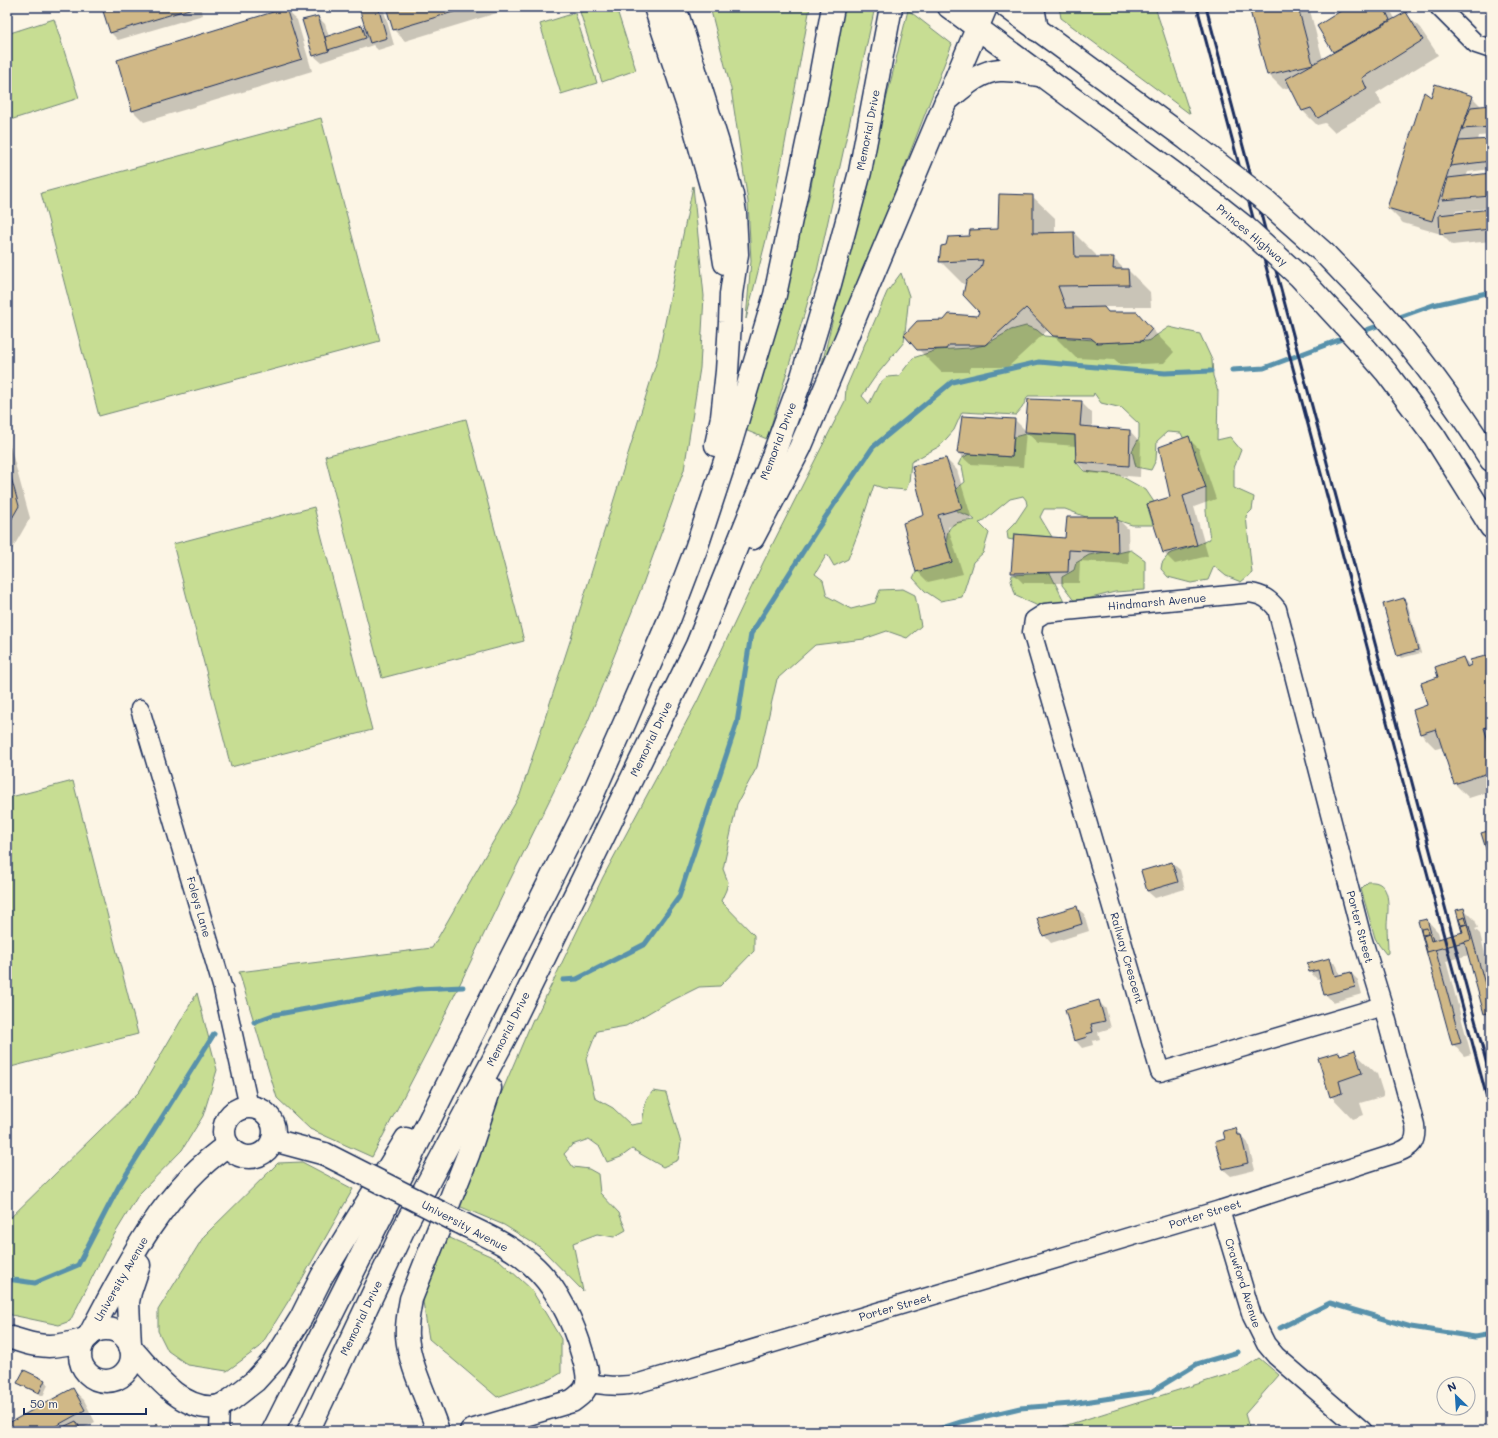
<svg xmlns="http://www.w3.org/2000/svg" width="1498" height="1438" font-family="Mali,sans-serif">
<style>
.green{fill:#c7dd93;stroke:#718678}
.shadow{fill:#0003}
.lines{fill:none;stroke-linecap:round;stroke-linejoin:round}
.stream{stroke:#5991ab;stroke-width:5}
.building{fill:#d0b887;stroke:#1b2f5e}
.minor-casing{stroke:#1b2f5e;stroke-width:21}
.secondary-casing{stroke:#1b2f5e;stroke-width:25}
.primary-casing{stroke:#1b2f5e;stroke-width:25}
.motorway-casing{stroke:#1b2f5e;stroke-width:25}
.minor{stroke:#fcf5e5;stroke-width:18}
.secondary{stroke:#fcf5e5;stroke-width:22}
.primary{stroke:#fcf5e5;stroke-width:22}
.motorway{stroke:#fcf5e5;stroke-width:22}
.rail{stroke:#1b2f5e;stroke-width:3}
.secondary-bridge-casing{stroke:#1b2f5e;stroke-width:25;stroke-linecap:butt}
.primary-bridge-casing{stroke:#1b2f5e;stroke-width:25;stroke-linecap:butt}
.secondary-bridge{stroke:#fcf5e5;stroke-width:22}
.primary-bridge{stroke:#fcf5e5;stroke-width:22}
.labels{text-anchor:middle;stroke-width:3;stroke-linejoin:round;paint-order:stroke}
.street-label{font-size:11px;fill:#1b2f5e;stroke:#fcf5e5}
</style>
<rect width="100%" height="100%" fill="#fcf5e5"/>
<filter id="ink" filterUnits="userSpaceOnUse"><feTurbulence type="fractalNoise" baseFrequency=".025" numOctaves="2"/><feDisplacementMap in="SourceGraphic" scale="8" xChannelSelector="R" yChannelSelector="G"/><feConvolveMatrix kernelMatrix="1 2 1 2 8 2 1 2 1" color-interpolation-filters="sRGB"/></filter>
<g filter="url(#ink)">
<g class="green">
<path d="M594 7H616L636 70 602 82 580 12Z"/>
<path d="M710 7H810L771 220 746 319 751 261 748 202 731 89Z"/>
<path d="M842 7H875L817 271 767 439 745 430 810 193Z"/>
<path d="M1059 7H1155L1190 114 1061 18Z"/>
<path d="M908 10 952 44 811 409Z"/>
<path d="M575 13 597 83 561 94 540 24Z"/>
<path d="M54 19 79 98 7 121V34Z"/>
<path d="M321 118 380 341 99 416 41 193Z"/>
<path d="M693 186 704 296 700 368 684 470 641 589 586 726 508 884 432 1042 372 1157 310 1129 277 1098 239 972 432 948 520 795 573 632 658 357Z"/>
<path d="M901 273 909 296 904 342 875 377 862 396 869 404 879 384 887 377 899 376 913 358 937 350 970 348 985 345 1011 330 1026 326 1037 330 1044 336 1093 340 1112 342 1148 341 1169 327 1200 334 1212 360 1213 376 1218 391 1217 440 1230 437 1241 450 1234 468V488L1254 497 1252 510 1246 516 1252 573 1241 582 1226 576 1214 566 1208 580 1191 583 1168 577 1161 569 1162 563 1169 554 1197 545 1210 539 1206 511V488L1181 433 1167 432 1157 441 1156 460 1151 470 1136 467 1132 451 1139 438V424L1122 408 1101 403 1094 393 1093 396H1028L1022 408 1016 415 962 412 954 430 940 446 911 462 909 482 906 490 883 488 874 485 858 533 848 559 834 566 827 554 815 574 823 580 827 596 851 609 875 603 880 590 903 589 915 595 921 626 907 638 887 631 864 639 815 645 777 679 757 767 737 804 723 869 728 882 726 890 721 901 754 935V951L720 986 699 987 657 1008 626 1026 597 1031 586 1059 595 1098 613 1108 631 1125 642 1123 646 1100 653 1091 666 1093 681 1143 678 1160 663 1167 632 1149 621 1157 607 1162 600 1147 589 1139 572 1145 564 1154 573 1167 589 1169 598 1174 600 1193 619 1213 626 1230 614 1237 597 1234 573 1243 583 1291 541 1248 504 1225 454 1204 533 1019H535L603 877 697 702 763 563 845 401 846 388 887 292Z"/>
<path d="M466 419 524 641 382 678 325 456Z"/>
<path d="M1029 433 1075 435 1076 462 1084 471 1119 475 1146 490 1154 502 1147 504 1153 525H1132L1117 520V517H1086L1065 509H1044L1040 517 1052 537 1014 534 1013 540 1008 539 1007 531 1015 523 1027 505 1026 500 1023 496 1010 499 982 522 979 523 989 533 983 553 973 562 962 597 940 601 925 591 913 578 916 572 952 562C949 551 941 533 954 524 959 521 969 521 975 520 969 514 962 515 956 510V489L965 482 962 466 958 465 961 459 969 454 1012 457 1014 437Z"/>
<path d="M314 507 372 730 231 767 173 544Z"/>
<path d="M1131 550 1145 560V590L1115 592 1075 602 1062 585V577L1074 570 1076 563 1089 555 1105 552 1118 553Z"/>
<path d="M1050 573 1065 603 1045 613 1036 605 1016 596 1011 581 1012 575Z"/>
<path d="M73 781 138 1034 7 1068V798Z"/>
<path d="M1368 882C1393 879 1388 910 1387 924 1387 934 1388 944 1388 953L1386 954 1379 945 1375 938 1361 889Z"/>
<path d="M197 993 217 1070 203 1116 182 1150 139 1194 111 1240 70 1321 59 1325 7 1314V1221L139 1092Z"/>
<path d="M302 1162 353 1189 302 1279 260 1347 227 1371 188 1365 168 1351 158 1331V1310L204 1236 278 1163Z"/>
<path d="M439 1233 499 1260 531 1289 561 1339V1373L551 1379 497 1397 429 1339 421 1289Z"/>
<path d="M1259 1358 1279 1375 1245 1414 1250 1431H1048L1239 1371Z"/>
</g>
<g class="shadow">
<path d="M109 7H201L203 15 118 40 111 33 103 9Z"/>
<path d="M365 7H380L384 11 394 45 378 50 373 45 321 62 313 55 318 17 325 24 329 37 362 26 368 32 360 8Z"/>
<path d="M387 7H517L405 41 394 30Z"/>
<path d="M1250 7H1309L1323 60 1335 53 1334 51 1349 7H1386L1392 13 1395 19 1405 13 1420 28 1438 55 1376 93 1382 104 1334 132 1325 123 1317 125 1302 110 1291 87 1283 89 1268 74Z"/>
<path d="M285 9 297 20 312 71 144 122 133 111 118 60Z"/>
<path d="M1472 97 1482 107 1491 106V135L1479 136 1478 141 1491 140V169L1468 172 1466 177 1491 174V208L1455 211 1454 214 1491 210V241L1452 245 1441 234 1403 223 1388 208 1432 98Z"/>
<path d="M1032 196 1055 218V233H1074L1096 255V258H1113L1125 270H1128L1150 292 1151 307H1103L1109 313H1136L1174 352 1164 363 1120 365 1114 360 1076 358 1048 330 1008 367H971L969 372H941L918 349 945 321 977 317 981 312 966 284H963L940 261 969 237 999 230Z"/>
<path d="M1081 402 1092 413V428L1130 431 1141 443 1140 477 1088 473 1077 462 1076 446 1038 443 1026 432Z"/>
<path d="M1015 420 1026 431 1023 467 970 464 958 453Z"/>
<path d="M7 435 30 518 7 558Z"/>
<path d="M1188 438 1199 449 1216 499 1194 507 1208 556 1175 564 1164 553 1172 498Z"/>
<path d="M946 459 957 470 972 519 948 527 963 574 928 582 917 571 925 516Z"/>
<path d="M1117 518 1128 529 1129 564 1080 561 1079 583H1023L1012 572 1066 539Z"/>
<path d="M1403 599 1407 602 1421 653 1401 658 1398 655Z"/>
<path d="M1489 656 1491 658V791L1469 798 1454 783 1443 747 1436 749 1421 734 1414 710 1429 705 1439 678 1463 658 1473 668Z"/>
<path d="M1172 863 1180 870 1185 889 1155 898 1147 891Z"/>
<path d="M1076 907 1084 914 1089 931 1051 943 1044 935Z"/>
<path d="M1464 909 1475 920 1478 928 1475 929 1480 934 1491 978V1019L1485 1013 1469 955 1446 961 1471 1054 1464 1056 1453 1044 1427 920 1438 932 1440 939 1463 933Z"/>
<path d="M1330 959 1337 966 1340 976 1351 973 1358 980 1362 994 1333 1002 1325 994 1321 978 1317 979 1310 972Z"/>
<path d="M1099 1002 1106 1009 1111 1028 1098 1032 1100 1039 1092 1041 1093 1045 1082 1048 1075 1040Z"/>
<path d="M1354 1052 1377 1074 1384 1096 1360 1103 1364 1115 1353 1119 1331 1096 1339 1053 1342 1056Z"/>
<path d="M1236 1129 1248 1143 1255 1170 1231 1176 1223 1169 1217 1142 1226 1140Z"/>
<path d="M24 1371 45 1381 48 1385 43 1396 22 1386 19 1383Z"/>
<path d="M72 1389 84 1400 95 1422 81 1429 82 1431H10L7 1425Z"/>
</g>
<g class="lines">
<g class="stream">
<path d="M1394 319 1433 305 1491 292"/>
<path d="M1358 333 1383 324"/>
<path d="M1232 370 1264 368 1347 337"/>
<path d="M563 980 577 979 645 944 679 897 737 723 751 634 818 528 873 447 952 382 1039 362 1165 373 1211 371"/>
<path d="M254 1022 273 1015 418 989 463 987"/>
<path d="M7 1279 35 1283 78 1265 119 1186 214 1034"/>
<path d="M1280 1328 1330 1303 1411 1327 1475 1337 1491 1334"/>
<path d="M933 1431 961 1422 1020 1408 1071 1404 1151 1392 1197 1364 1238 1352"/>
</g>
</g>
<g class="building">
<path d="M105 7H196L110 33 102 8Z"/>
<path d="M378 7 387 38 370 43 359 8Z"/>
<path d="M386 7H470L393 30Z"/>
<path d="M1249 7H1298L1313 64 1267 75Z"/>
<path d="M1347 7H1384L1390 20 1333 52 1317 26Z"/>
<path d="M286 8 302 59 132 111 117 60Z"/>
<path d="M1406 12 1423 40 1362 78 1367 89 1318 118 1311 108 1302 111 1286 79Z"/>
<path d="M318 16 329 51 313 56 302 20Z"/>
<path d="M362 25 366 38 328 50 325 37Z"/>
<path d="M1435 84 1473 96 1432 221 1387 208 1424 92 1431 97Z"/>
<path d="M1491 105V127L1462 129 1471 107Z"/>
<path d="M1491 139V161L1450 166 1459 141Z"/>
<path d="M1491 173V196L1442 200 1448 178Z"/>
<path d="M999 194 1033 195V233L1074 232 1075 257H1114L1113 269H1128L1129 285 1058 286 1066 308 1104 307 1108 312H1137L1152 329 1142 341 1097 343 1091 338 1053 336 1026 308 985 345H949L946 349 917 350 904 335 917 321 944 320 949 314 977 316 979 312 963 295 966 281 981 268 983 260 939 262 941 246 946 245 948 237 969 236 970 230 998 229Z"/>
<path d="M1491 209V229L1440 234 1439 215Z"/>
<path d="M1028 399 1082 401 1080 426 1130 430 1129 466 1076 462 1075 435 1025 432Z"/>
<path d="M962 416 1015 419 1012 457 957 453Z"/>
<path d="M1189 436 1206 488 1183 496 1197 545 1163 553 1147 504 1170 497 1159 447Z"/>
<path d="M946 458 962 508 938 515 952 562 916 572 903 523 924 515 912 466Z"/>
<path d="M7 463 19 506 7 527Z"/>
<path d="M1067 517H1117L1118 553 1069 550 1068 572 1011 573 1014 534 1065 538Z"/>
<path d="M1404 598 1418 650 1397 656 1383 604Z"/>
<path d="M1489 655 1491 660V725L1484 728 1491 749V772L1454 784 1436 729 1420 734 1413 710 1427 705 1421 683 1438 677 1435 667 1463 657 1467 667 1471 665 1470 660Z"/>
<path d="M1491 830V865L1481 833Z"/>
<path d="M1172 862 1178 882 1147 891 1141 871Z"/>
<path d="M1077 906 1082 924 1043 936 1037 918Z"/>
<path d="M1464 908 1491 1006V1012L1484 1014 1456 910Z"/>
<path d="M1465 917 1467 924 1461 925 1459 919Z"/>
<path d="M1427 919 1461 1043 1452 1045 1418 921Z"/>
<path d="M1467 924 1471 940 1427 952 1423 936 1429 934 1431 941 1463 932 1461 926Z"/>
<path d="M1427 928 1428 934 1422 935 1421 929Z"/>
<path d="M1330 958 1335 976 1351 972 1355 987 1324 995 1318 970 1309 972 1307 964Z"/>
<path d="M1099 1000 1105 1021 1091 1024 1093 1032 1086 1034 1087 1037 1074 1041 1065 1010Z"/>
<path d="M1355 1050 1362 1073 1339 1081 1342 1093 1330 1097 1318 1058 1339 1052 1340 1055Z"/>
<path d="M1236 1128 1238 1135H1241L1248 1163 1223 1169 1215 1142 1225 1139 1223 1131Z"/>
<path d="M24 1370 45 1380 39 1393 17 1383Z"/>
<path d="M73 1388 85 1410 47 1431H9L7 1424Z"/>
<path d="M76 1421 81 1430 78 1431H60L59 1429Z"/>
<path d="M156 1424 161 1426 159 1431H153Z"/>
<path d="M161 1425 175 1431H159Z"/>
</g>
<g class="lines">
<defs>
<g id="minor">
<path d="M1439 7 1476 44 1491 49"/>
<path d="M140 709 223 989 249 1107"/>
<path d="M1220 1210 1252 1316 1266 1344 1276 1356 1363 1431"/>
<path d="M587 1383C605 1385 621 1388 639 1383L1220 1210 1397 1153C1412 1147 1417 1142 1415 1125L1383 1006 1361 934 1277 609C1269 599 1263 595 1250 593L1045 613 1034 620 1032 632 1160 1072 1383 1006"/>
<path d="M219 1431 220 1406"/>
</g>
<g id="secondary">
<circle cx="249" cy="1132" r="25"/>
<path d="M273 1140 325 1154"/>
<path d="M459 1222C483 1234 510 1245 530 1263 558 1287 573 1321 583 1356 585 1364 589 1374 587 1383 586 1391 579 1396 572 1401L471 1431"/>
<circle cx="106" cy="1355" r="26"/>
<path d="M89 1336C124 1269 164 1188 228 1145"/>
<path d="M7 1337C17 1339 27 1344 38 1345 54 1348 70 1344 85 1339"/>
<path d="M130 1346 128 1302 130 1292 139 1265"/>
<path d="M131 1348C152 1372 184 1415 220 1406"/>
</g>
<g id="primary">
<path d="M949 7 1221 208"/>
<path d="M1007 7 1188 140"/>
<path d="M948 97 986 7"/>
<path d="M946 101C962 88 979 71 1000 70 1013 69 1026 73 1038 75"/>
<path d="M1325 254C1345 275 1365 295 1384 316 1424 360 1459 410 1491 460"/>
<path d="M1359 341 1386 372 1434 436 1491 527"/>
</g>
<g id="motorway">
<path d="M655 7 691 115 715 200 725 263"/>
<path d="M675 7 718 143 732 195 735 213 737 254 731 294 730 322 727 371 722 417 716 445"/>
<path d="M1033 7 1037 30"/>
<path d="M753 538 800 448 946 101"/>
<path d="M220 1406 232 1399 255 1381 276 1358 301 1318 322 1276 406 1139"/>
<path d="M273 1431 589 803 625 722 669 620 696 549 727 455 775 295 813 115 833 7"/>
<path d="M308 1431 405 1226 507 1034 697 645 770 464 802 377 830 284 860 172 891 7"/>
<path d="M438 1431C429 1403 409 1365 407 1336 406 1324 409 1311 411 1299L468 1155 490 1088"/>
</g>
</defs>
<use href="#minor" class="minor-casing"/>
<use href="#secondary" class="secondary-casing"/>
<use href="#primary" class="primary-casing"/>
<use href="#motorway" class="motorway-casing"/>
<use href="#minor" class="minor"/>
<use href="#secondary" class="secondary"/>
<use href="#primary" class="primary"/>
<use href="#motorway" class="motorway"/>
<g class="rail">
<path d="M1197 7 1491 1113"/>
<path d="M1206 7 1491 1080"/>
</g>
<defs>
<path id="secondary-bridge" d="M325 1154 459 1222"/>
<g id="primary-bridge">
<path d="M1188 140 1266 201 1325 254"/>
<path d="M1221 208 1245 227 1299 276 1359 341"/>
</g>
</defs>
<use href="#secondary-bridge" class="secondary-bridge-casing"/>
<use href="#primary-bridge" class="primary-bridge-casing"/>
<use href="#secondary-bridge" class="secondary-bridge"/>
<use href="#primary-bridge" class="primary-bridge"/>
</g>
</g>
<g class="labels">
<g class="street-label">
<text transform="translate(868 130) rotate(-79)" y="4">Memorial Drive</text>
<text transform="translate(1252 235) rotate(40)" y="4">Princes Highway</text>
<text transform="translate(778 441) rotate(-69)" y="4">Memorial Drive</text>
<text transform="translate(1157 602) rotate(-5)" y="4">Hindmarsh Avenue</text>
<text transform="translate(651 739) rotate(-64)" y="4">Memorial Drive</text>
<text transform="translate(199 907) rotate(74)" y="4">Foleys Lane</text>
<text transform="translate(1360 927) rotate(75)" y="4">Porter Street</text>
<text transform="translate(1127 958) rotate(74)" y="4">Railway Crescent</text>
<text transform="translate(508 1029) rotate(-63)" y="4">Memorial Drive</text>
<text transform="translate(1205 1214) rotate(-17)" y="4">Porter Street</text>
<text transform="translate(465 1226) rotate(28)" y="4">University Avenue</text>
<text transform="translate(121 1279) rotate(-60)" y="4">University Avenue</text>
<text transform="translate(1243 1283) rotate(72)" y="4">Crawford Avenue</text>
<text transform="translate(895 1307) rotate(-16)" y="4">Porter Street</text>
<text transform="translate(361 1318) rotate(-64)" y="4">Memorial Drive</text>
</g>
</g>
<rect width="1498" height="1438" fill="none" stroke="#fcf5e5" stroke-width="24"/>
<rect x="12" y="12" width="1474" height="1414" fill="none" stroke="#1b2f5e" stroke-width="1.5" filter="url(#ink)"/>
<g transform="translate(1456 1396) rotate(335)"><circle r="19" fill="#fcf5e5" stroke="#a2a6af"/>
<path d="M0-3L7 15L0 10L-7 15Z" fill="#1f6fb2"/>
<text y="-6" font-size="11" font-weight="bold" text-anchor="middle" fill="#1b2f5e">N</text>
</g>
<path d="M24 1408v6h122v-6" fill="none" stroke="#1b2f5e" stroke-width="2"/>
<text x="30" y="1408" font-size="12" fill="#1b2f5e" stroke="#fcf5e5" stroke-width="3" paint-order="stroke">50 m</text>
</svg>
